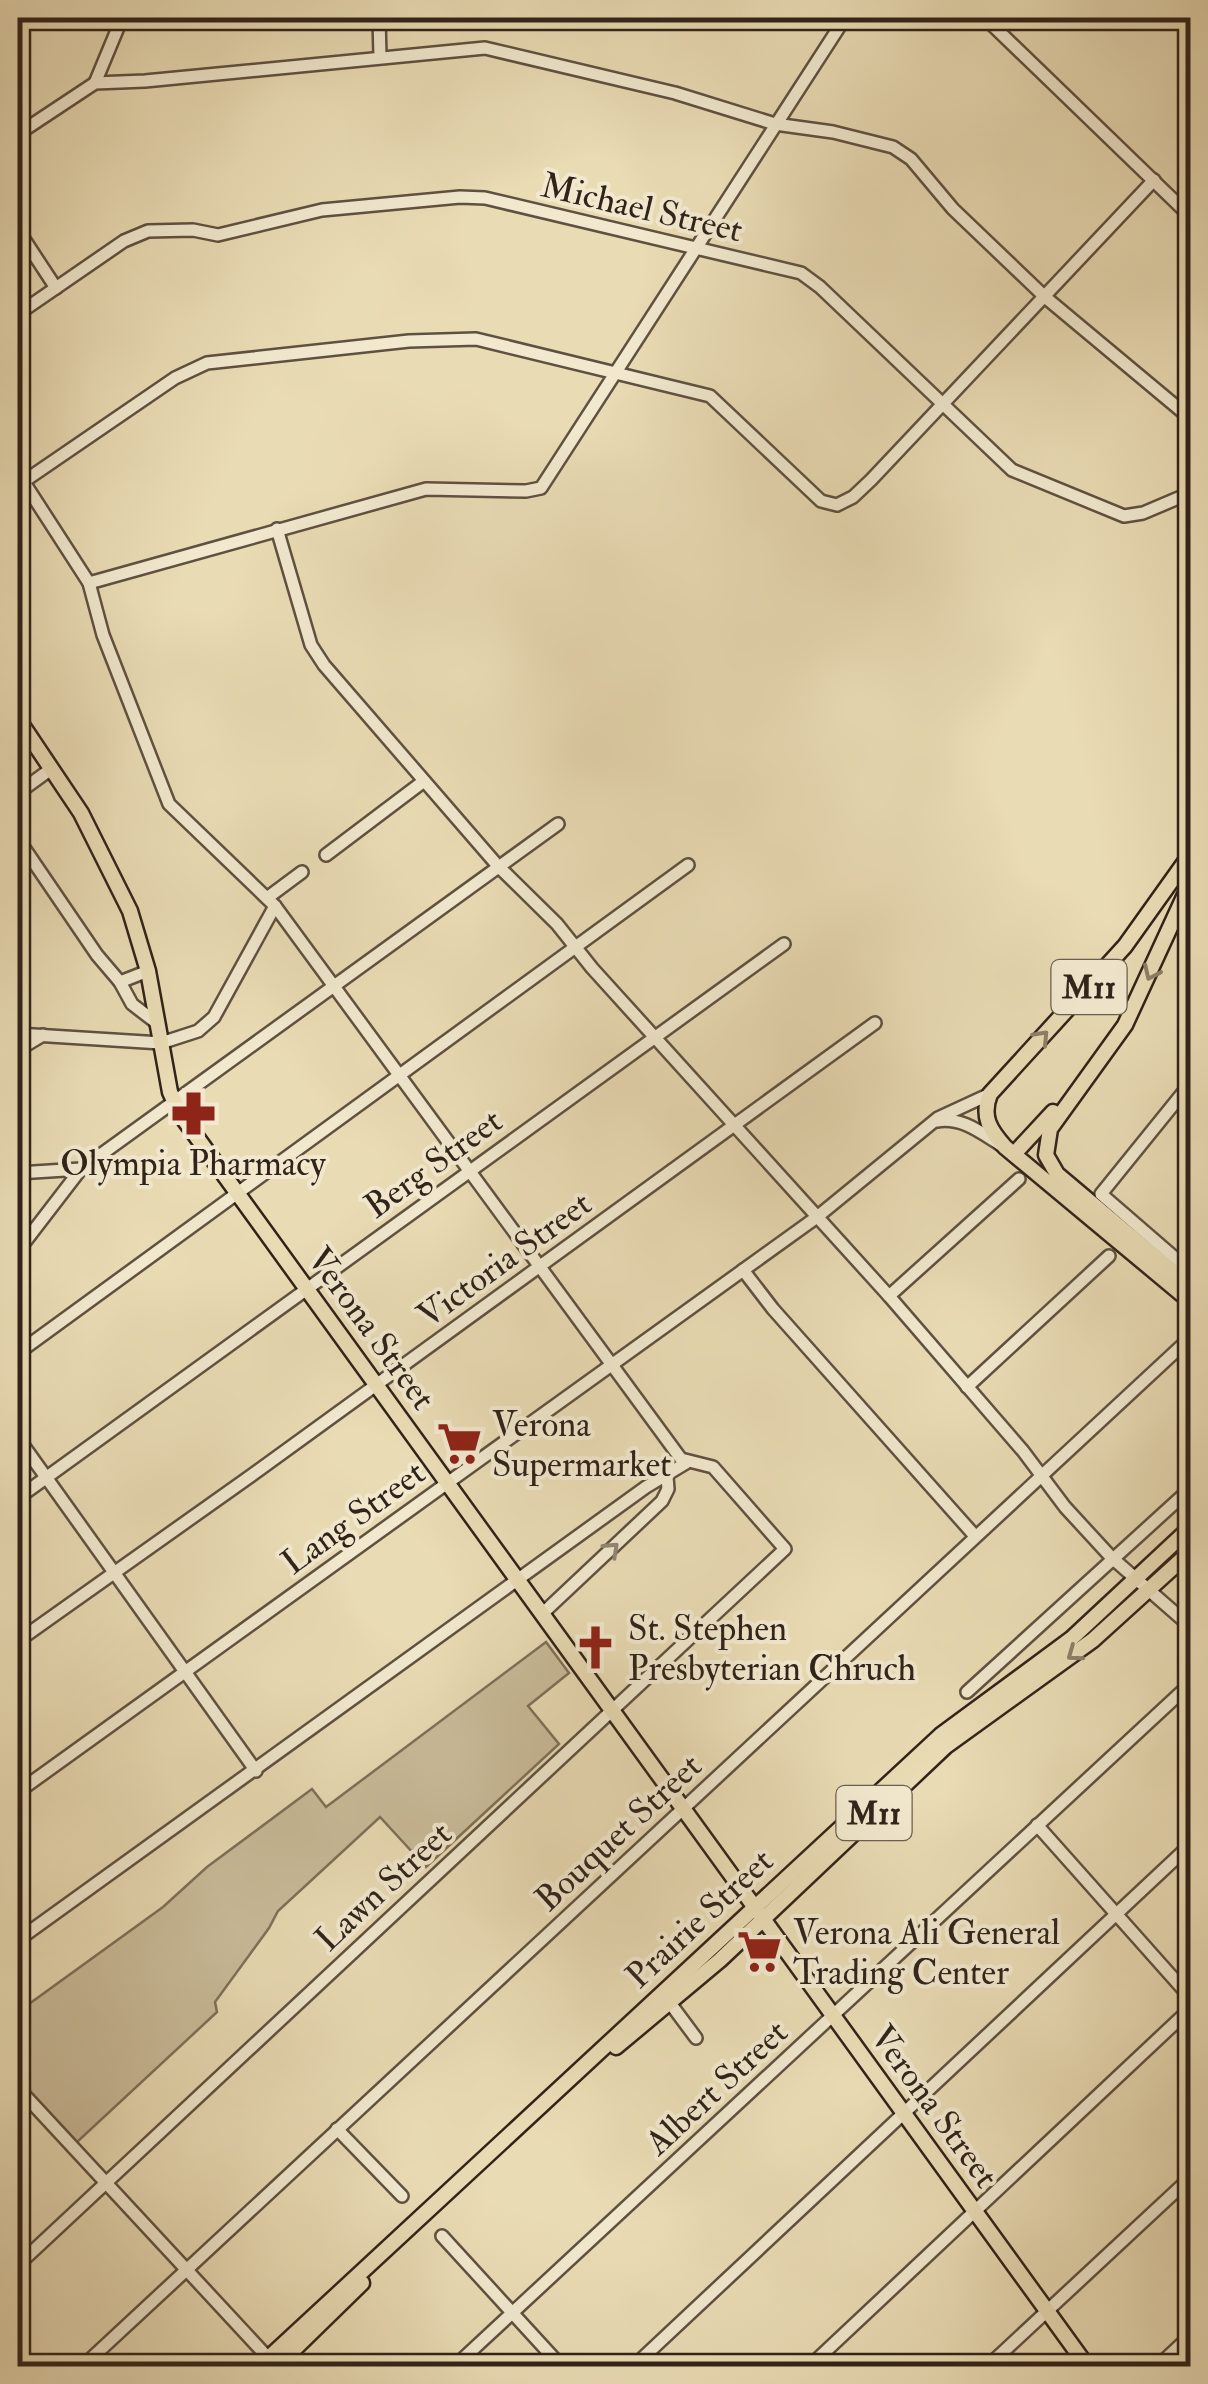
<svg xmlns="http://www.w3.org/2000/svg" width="1208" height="2384" font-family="'IM FELL Double Pica',serif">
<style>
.green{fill:#cabc9a;stroke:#7e705a;stroke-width:2.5}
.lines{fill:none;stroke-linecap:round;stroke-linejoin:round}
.minor-casing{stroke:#5f5140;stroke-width:16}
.major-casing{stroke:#31231a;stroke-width:19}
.minor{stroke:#f1e8ce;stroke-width:11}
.major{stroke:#e9dbb4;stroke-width:14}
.oneway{stroke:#8d7f67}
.oneway2{stroke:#918674}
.labels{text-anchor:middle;stroke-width:8;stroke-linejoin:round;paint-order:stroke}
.shield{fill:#f1e8ce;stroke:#6b5e50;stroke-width:2.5}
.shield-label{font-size:32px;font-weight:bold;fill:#31231a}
.street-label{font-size:35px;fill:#31231a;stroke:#f1e8ce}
.poi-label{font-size:35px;fill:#31231a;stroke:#f1e8ce;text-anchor:start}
</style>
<rect width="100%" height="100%" fill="#e9dbb4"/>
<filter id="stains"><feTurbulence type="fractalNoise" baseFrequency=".002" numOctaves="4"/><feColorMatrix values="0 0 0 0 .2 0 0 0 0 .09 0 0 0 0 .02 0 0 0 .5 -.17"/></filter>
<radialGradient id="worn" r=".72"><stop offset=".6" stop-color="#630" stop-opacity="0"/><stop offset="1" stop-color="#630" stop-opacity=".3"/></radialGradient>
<path class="green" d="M546 1642 569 1673 528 1706 559 1744 426 1867 380 1817 278 1911 269 1928 215 2002 217 2012 76 2143 18 2081V2012L163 1907 207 1867 312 1789 326 1807Z"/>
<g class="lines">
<defs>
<g id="minor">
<path d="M379 18 380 57"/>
<path d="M985 18 1190 216"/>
<path d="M95 83 122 18"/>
<path d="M18 134 95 83 145 81 485 48 675 93 775 124 833 132 893 147 911 159 953 209 1045 297 1190 418"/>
<path d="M18 230 56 288"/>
<path d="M18 314 124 241 148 231 193 230 218 235 322 210 460 197 485 198 801 273 820 287 1012 470 1124 516 1143 513 1190 493"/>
<path d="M18 473 89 583 103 635 169 804 275 906 681 1459 713 1467 785 1549 18 2265"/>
<path d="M23 482 175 378 207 363 409 341 476 339 710 396 821 501 837 505 853 497 871 480 1154 180"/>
<path d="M277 529 311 645 324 665 498 866 557 924 592 968 889 1296 1023 1451 1065 1507 1111 1557 1190 1626"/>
<path d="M89 583 426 489 526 491 541 488 845 18"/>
<path d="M18 793 51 769"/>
<path d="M18 839 97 955 120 982 148 971"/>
<path d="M326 855 424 781"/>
<path d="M267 898 302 872"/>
<path d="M120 982 132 1004 158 1024"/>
<path d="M18 1034 161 1043 198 1031 214 1017 275 906"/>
<path d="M18 1050 43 1035"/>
<path d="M1190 1084 1101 1194 1190 1271"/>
<path d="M937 1121C962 1117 980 1132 1001 1145"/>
<path d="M18 1173 81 1169"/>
<path d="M18 1251 81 1169 558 824"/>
<path d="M743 1270 773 1309 975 1536"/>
<path d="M889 1296 1019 1179"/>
<path d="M18 1353 688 865"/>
<path d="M967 1387 1109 1256"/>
<path d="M18 1438 256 1771"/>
<path d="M18 1498 784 944"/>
<path d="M542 1614 662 1501 668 1489 667 1477"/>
<path d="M18 1641 252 1475 875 1023"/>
<path d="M967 1692 1190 1489"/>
<path d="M18 1792 817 1217 938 1118 990 1094"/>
<path d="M1037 1825 1190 1997"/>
<path d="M18 1940 646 1487 686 1463"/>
<path d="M670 2003 696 2038"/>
<path d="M18 2088 273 2363"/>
<path d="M337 2129 402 2196"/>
<path d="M442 2236 561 2366"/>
<path d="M83 2366 1190 1338"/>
<path d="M455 2366 1190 1684"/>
<path d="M634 2366 1190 1845"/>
<path d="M810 2366 1190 2009"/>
<path d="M988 2366 1190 2178"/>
<path d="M1158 2366 1190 2336"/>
</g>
<g id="major">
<path d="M18 719 81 813 130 911 148 971 170 1092 180 1114 1087 2366"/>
<path d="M1190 855 1125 946 990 1094C981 1117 990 1130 1005 1147L1190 1301"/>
<path d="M1190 884 1125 1025 1050 1129 1046 1155 1057 1174 1190 1286"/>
<path d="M1014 1154 1053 1112"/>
<path d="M616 2047 720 1960 946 1746 1093 1640 1190 1552"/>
<path d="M260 2366 941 1735 1071 1639 1190 1528"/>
<path d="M277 2366 362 2283"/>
</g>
</defs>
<use href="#minor" class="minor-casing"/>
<use href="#major" class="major-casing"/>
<use href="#minor" class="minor"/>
<use href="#major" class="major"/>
</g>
<defs><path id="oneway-chevron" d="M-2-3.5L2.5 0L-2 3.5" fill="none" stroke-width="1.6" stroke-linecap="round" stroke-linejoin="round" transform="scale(2.5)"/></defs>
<g class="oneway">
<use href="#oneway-chevron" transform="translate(1151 973) rotate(115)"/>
<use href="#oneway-chevron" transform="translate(1042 1037) rotate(-47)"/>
<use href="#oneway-chevron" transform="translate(1074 1654) rotate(144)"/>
</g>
<use class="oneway2" href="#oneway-chevron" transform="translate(612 1549) rotate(-43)"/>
<defs>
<symbol id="pharmacy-bare" viewBox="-9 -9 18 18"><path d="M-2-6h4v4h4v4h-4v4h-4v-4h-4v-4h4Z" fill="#8f2418" stroke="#f1e8ce" stroke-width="2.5" paint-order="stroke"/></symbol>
<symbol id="supermarket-bare" viewBox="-9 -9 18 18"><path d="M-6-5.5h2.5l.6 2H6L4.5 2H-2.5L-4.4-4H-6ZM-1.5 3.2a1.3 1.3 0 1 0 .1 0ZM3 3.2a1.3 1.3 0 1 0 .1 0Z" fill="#8f2418" stroke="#f1e8ce" stroke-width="2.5" paint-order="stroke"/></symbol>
<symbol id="church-bare" viewBox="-9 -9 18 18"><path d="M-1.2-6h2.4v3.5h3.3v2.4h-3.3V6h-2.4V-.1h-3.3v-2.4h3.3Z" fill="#8f2418" stroke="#f1e8ce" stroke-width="2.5" paint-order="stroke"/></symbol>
</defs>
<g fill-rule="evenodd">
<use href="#pharmacy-bare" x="162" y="1082" width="63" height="63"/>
<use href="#supermarket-bare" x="428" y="1412" width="63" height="63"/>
<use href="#church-bare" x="564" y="1616" width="63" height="63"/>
<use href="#supermarket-bare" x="728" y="1920" width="63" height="63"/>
</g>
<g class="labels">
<g class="shield">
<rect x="1051.5" y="960" width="75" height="54" rx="8"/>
<rect x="836.5" y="1786" width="75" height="54" rx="8"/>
</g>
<g class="shield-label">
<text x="1089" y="998">M11</text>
<text x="874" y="1824">M11</text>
</g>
<g class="street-label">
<text transform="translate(642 207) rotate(13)" y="12">Michael Street</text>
<text transform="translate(433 1163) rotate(-36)" y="12">Berg Street</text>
<text transform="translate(504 1259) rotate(-36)" y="12">Victoria Street</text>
<text transform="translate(372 1328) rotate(54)" y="12">Verona Street</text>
<text transform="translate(353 1517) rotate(-36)" y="12">Lang Street</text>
<text transform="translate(618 1832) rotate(-43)" y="12">Bouquet Street</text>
<text transform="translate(383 1886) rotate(-43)" y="12">Lawn Street</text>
<text transform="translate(699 1918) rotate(-43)" y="12">Prairie Street</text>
<text transform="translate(716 2087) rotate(-43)" y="12">Albert Street</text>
<text transform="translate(935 2106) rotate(54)" y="12">Verona Street</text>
</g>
<g class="poi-label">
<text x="193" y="1175" text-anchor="middle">Olympia Pharmacy</text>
<text x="492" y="1436">Verona<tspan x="492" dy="40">Supermarket</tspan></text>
<text x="628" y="1640">St. Stephen<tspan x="628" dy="40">Presbyterian Chruch</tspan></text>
<text x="793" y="1944">Verona Ali General<tspan x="793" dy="40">Trading Center</tspan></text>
</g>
</g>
<rect width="1208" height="2384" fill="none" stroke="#e9dbb4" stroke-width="60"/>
<rect x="20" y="20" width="1168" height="2344" fill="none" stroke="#31231a" stroke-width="5"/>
<rect x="30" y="30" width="1148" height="2324" fill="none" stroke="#31231a" stroke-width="2.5"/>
<rect width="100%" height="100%" filter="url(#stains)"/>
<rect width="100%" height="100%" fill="url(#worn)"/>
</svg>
